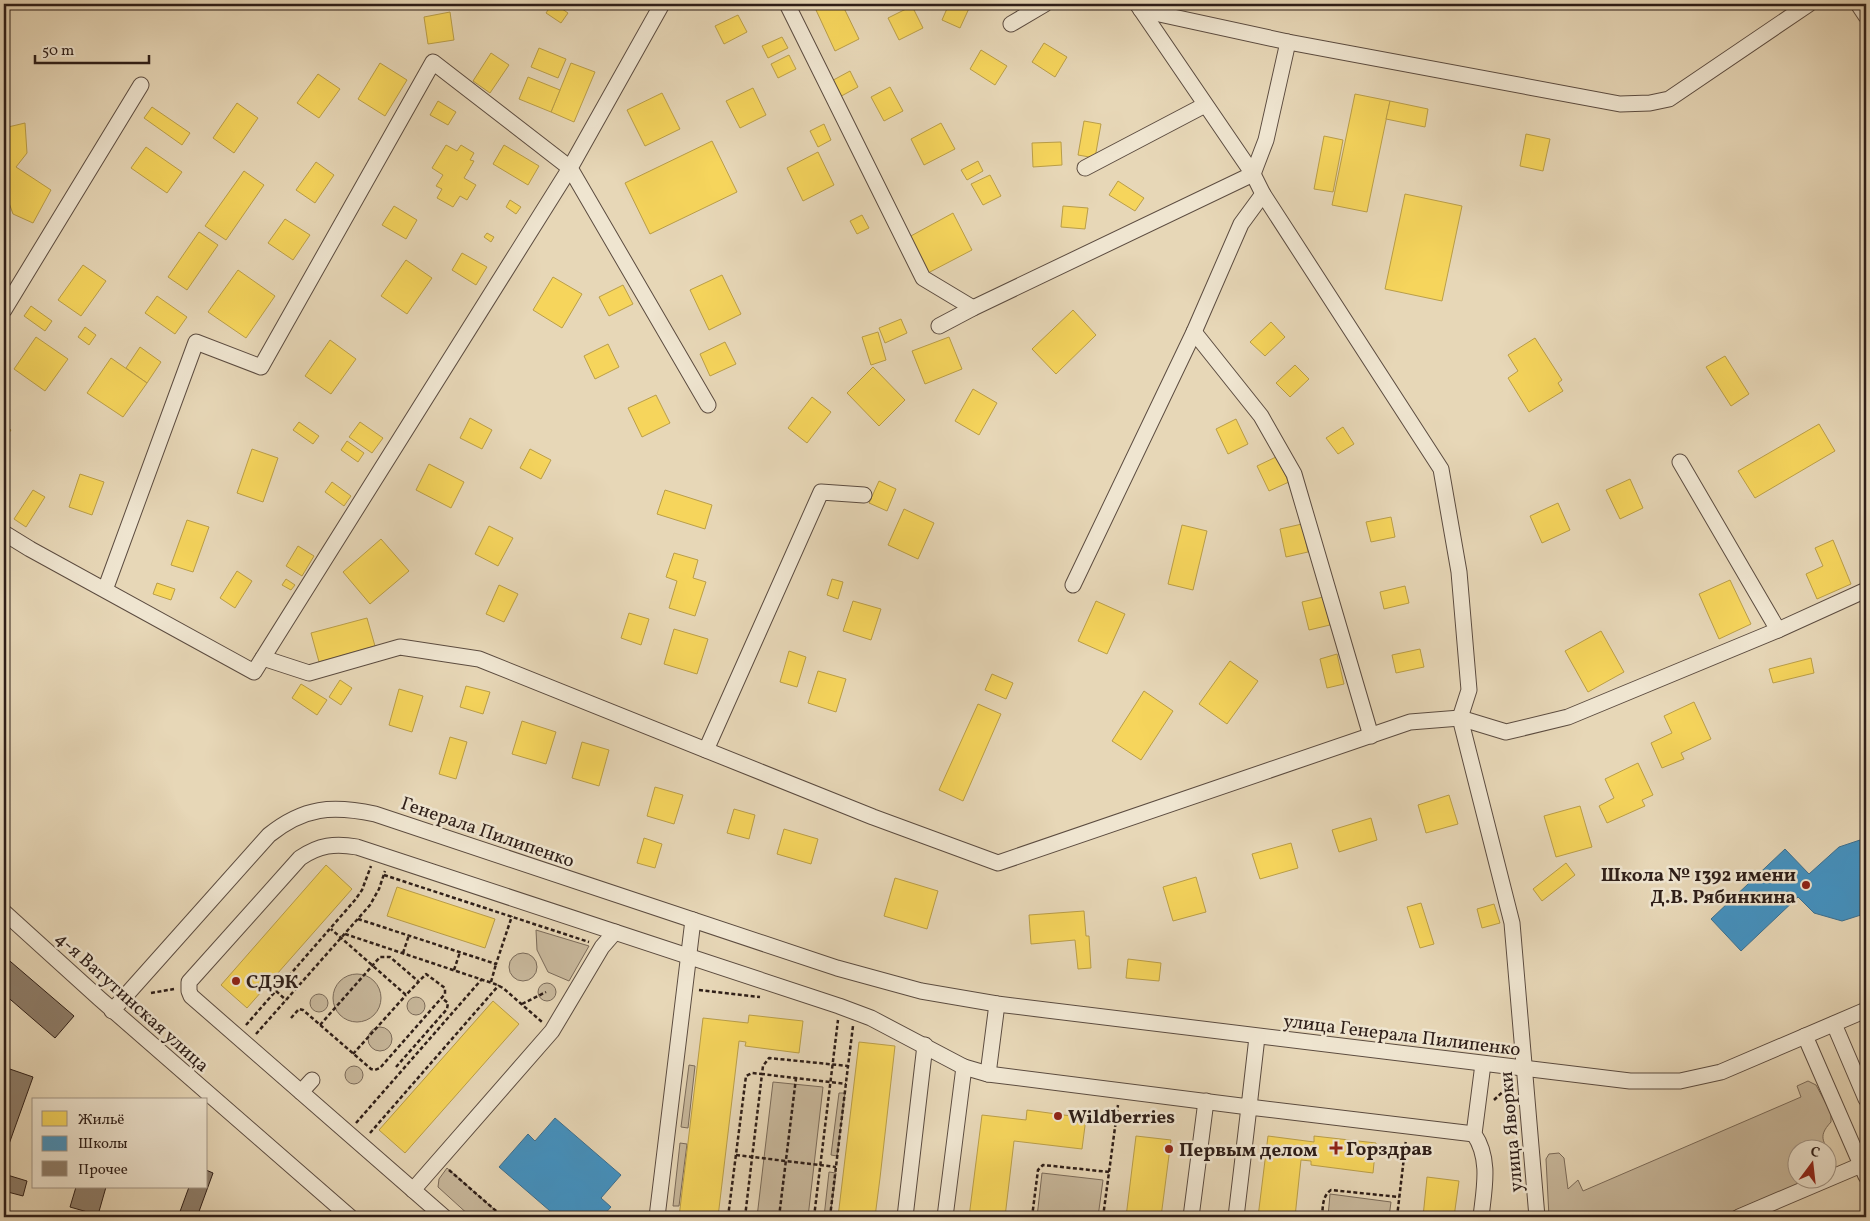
<svg xmlns="http://www.w3.org/2000/svg" width="1870" height="1221" font-family="Vollkorn,serif">
<style>
.green{fill:#c8b89c;stroke:#7b6b5a}
.homes{fill:#f6d55c;stroke:#ba9e48}
.schools{fill:#4393c3;stroke:#3d7090}
.building{fill:#8e7e6b;stroke:#2e1e18}
.lines{fill:none;stroke-linecap:round;stroke-linejoin:round}
.minor-casing{stroke:#5c4c40;stroke-width:17}
.path{stroke:#2e1e18;stroke-width:2.5;stroke-dasharray:4 2.5;stroke-linecap:butt}
.minor{stroke:#efe5d0;stroke-width:15}
.poi-dot{fill:#8f2418;stroke:#efe5d0;stroke-width:2}
.labels{text-anchor:middle;stroke-width:5;stroke-linejoin:round;paint-order:stroke}
.street-label{font-size:19px;fill:#2e1e18;stroke:#efe5d0}
.poi-label{font-size:19px;font-weight:bold;fill:#2e1e18;stroke:#efe5d0;text-anchor:start}
</style>
<rect width="100%" height="100%" fill="#e7d7b7"/>
<filter id="stains"><feTurbulence type="fractalNoise" baseFrequency=".004" numOctaves="4"/><feColorMatrix values="0 0 0 0 .2 0 0 0 0 .09 0 0 0 0 .02 0 0 0 .5 -.17"/></filter>
<radialGradient id="worn" r=".72"><stop offset=".6" stop-color="#630" stop-opacity="0"/><stop offset="1" stop-color="#630" stop-opacity=".3"/></radialGradient>
<g class="green">
<path d="M536 930 589 946 569 981 548 972 537 950Z"/>
<circle cx="523" cy="967" r="14"/>
<circle cx="357" cy="998" r="24"/>
<circle cx="547" cy="992" r="9"/>
<circle cx="319" cy="1003" r="9"/>
<circle cx="416" cy="1006" r="9"/>
<circle cx="380" cy="1039" r="12"/>
<path d="M689 1065 695 1066 688 1128 681 1127Z"/>
<circle cx="354" cy="1075" r="9"/>
<path d="M1808 1081 1816 1085 1831 1113V1122C1816 1138 1825 1142 1833 1160L1828 1171V1148H1798V1178L1811 1179 1719 1217H1549L1546 1159 1549 1154 1559 1153 1564 1158 1568 1189 1578 1180 1583 1191 1801 1097 1797 1086Z"/>
<path d="M773 1082 823 1087 808 1217H757Z"/>
<path d="M839 1093H845L837 1156 831 1155Z"/>
<path d="M680 1143 687 1144 679 1206H673Z"/>
<path d="M447 1168 503 1217H471L438 1187 439 1179Z"/>
<path d="M829 1172 836 1173 830 1217H824Z"/>
<path d="M1042 1173 1103 1180 1098 1217H1037Z"/>
<path d="M1330 1194 1391 1202 1389 1217H1328Z"/>
</g>
<g class="homes">
<path d="M552 4H555L568 13 561 23 546 13Z"/>
<path d="M829 4H842L859 39 835 51 816 10Z"/>
<path d="M949 4H971L960 28 942 20Z"/>
<path d="M912 6 923 28 899 40 888 18Z"/>
<path d="M450 12 454 40 428 44 424 17Z"/>
<path d="M738 15 747 32 724 44 715 26Z"/>
<path d="M782 37 788 48 768 58 762 46Z"/>
<path d="M1044 43 1067 57 1055 77 1032 62Z"/>
<path d="M539 48 566 59 558 78 531 67Z"/>
<path d="M981 50 1007 66 995 85 970 69Z"/>
<path d="M491 53 509 65 490 93 473 81Z"/>
<path d="M789 55 796 69 778 78 771 64Z"/>
<path d="M380 63 407 80 385 116 358 99Z"/>
<path d="M571 63 595 72 574 122 551 112Z"/>
<path d="M850 71 858 87 834 100 826 84Z"/>
<path d="M318 74 340 89 319 118 297 103Z"/>
<path d="M528 77 560 90 551 112 519 99Z"/>
<path d="M890 87 903 111 884 121 871 97Z"/>
<path d="M753 88 766 115 740 128 726 101Z"/>
<path d="M662 93 680 129 645 146 627 110Z"/>
<path d="M1355 94 1390 101 1367 212 1332 205Z"/>
<path d="M438 101 456 112 448 125 430 115Z"/>
<path d="M1390 101 1428 109 1425 127 1386 119Z"/>
<path d="M237 103 258 118 234 153 213 138Z"/>
<path d="M152 107 190 133 182 145 144 118Z"/>
<path d="M1084 121 1101 124 1095 158 1078 155Z"/>
<path d="M25 123 27 153 16 167 51 190 33 223 13 214 4 189V128Z"/>
<path d="M941 123 955 149 924 165 911 139Z"/>
<path d="M824 124 831 140 818 147 810 131Z"/>
<path d="M1526 134 1550 139 1543 171 1520 166Z"/>
<path d="M1324 136 1343 140 1333 192 1314 189Z"/>
<path d="M712 141 737 192 650 234 625 183Z"/>
<path d="M1061 142 1062 165 1033 167 1032 143Z"/>
<path d="M446 145 457 151 461 145 474 153 470 160 474 161 464 178 476 185 467 200 460 196 453 207 437 198 442 189 436 186 443 175 432 168Z"/>
<path d="M504 145 539 166 528 185 493 164Z"/>
<path d="M146 147 182 172 167 193 131 168Z"/>
<path d="M818 152 834 185 803 201 787 168Z"/>
<path d="M978 161 983 171 967 180 961 170Z"/>
<path d="M316 162 334 175 315 203 296 190Z"/>
<path d="M244 171 264 185 226 240 205 226Z"/>
<path d="M990 175 1001 196 983 205 971 184Z"/>
<path d="M1118 181 1144 198 1135 211 1109 195Z"/>
<path d="M1405 194 1462 206 1442 301 1385 289Z"/>
<path d="M510 200 521 207 516 214 506 207Z"/>
<path d="M394 206 417 220 406 239 382 225Z"/>
<path d="M1063 206 1088 208 1085 229 1061 227Z"/>
<path d="M953 213 972 250 928 273 909 237Z"/>
<path d="M862 215 869 228 857 234 850 221Z"/>
<path d="M285 219 310 235 293 260 268 243Z"/>
<path d="M199 232 218 245 187 290 168 277Z"/>
<path d="M487 233 494 237 491 242 484 237Z"/>
<path d="M462 253 487 267 476 285 452 270Z"/>
<path d="M406 260 432 278 407 314 381 296Z"/>
<path d="M83 265 106 281 81 316 58 300Z"/>
<path d="M238 270 275 296 246 338 208 312Z"/>
<path d="M722 275 741 314 709 330 690 290Z"/>
<path d="M553 277 582 294 562 328 533 310Z"/>
<path d="M623 285 633 304 609 316 599 297Z"/>
<path d="M157 296 187 317 175 334 145 313Z"/>
<path d="M31 306 52 321 45 331 24 316Z"/>
<path d="M1073 310 1096 335 1056 374 1032 349Z"/>
<path d="M901 319 907 333 885 343 879 328Z"/>
<path d="M1271 322 1285 337 1265 356 1250 342Z"/>
<path d="M85 327 96 335 89 345 78 337Z"/>
<path d="M878 332 886 360 871 365 862 337Z"/>
<path d="M36 337 68 359 45 391 14 369Z"/>
<path d="M949 337 962 369 925 384 912 351Z"/>
<path d="M1535 338 1562 380 1558 383 1563 391 1529 412 1508 378 1518 371 1508 355Z"/>
<path d="M330 340 356 359 331 394 305 376Z"/>
<path d="M725 342 736 364 710 376 700 354Z"/>
<path d="M608 344 619 367 595 379 584 356Z"/>
<path d="M140 347 161 362 147 383 126 368Z"/>
<path d="M1725 356 1749 394 1731 406 1706 367Z"/>
<path d="M111 358 147 383 123 417 87 393Z"/>
<path d="M1295 365 1309 379 1290 397 1276 383Z"/>
<path d="M873 367 905 400 879 426 847 393Z"/>
<path d="M973 389 997 403 979 435 955 421Z"/>
<path d="M656 395 670 423 642 437 628 408Z"/>
<path d="M812 397 831 412 807 443 788 428Z"/>
<path d="M470 418 492 430 482 449 460 438Z"/>
<path d="M1236 419 1248 444 1228 454 1216 429Z"/>
<path d="M299 422 319 436 313 444 293 430Z"/>
<path d="M360 422 383 438 372 453 349 437Z"/>
<path d="M1819 424 1835 451 1755 498 1738 471Z"/>
<path d="M4 425 11 430 4 440Z"/>
<path d="M1343 427 1354 444 1338 454 1326 438Z"/>
<path d="M347 441 364 453 358 462 341 450Z"/>
<path d="M252 449 278 458 263 502 237 493Z"/>
<path d="M530 449 551 460 541 479 520 468Z"/>
<path d="M1276 457 1289 482 1269 491 1257 466Z"/>
<path d="M429 464 464 482 451 508 416 490Z"/>
<path d="M80 474 104 482 92 515 69 507Z"/>
<path d="M1630 479 1643 508 1620 519 1606 490Z"/>
<path d="M879 481 896 489 887 511 869 503Z"/>
<path d="M332 482 351 496 344 506 325 492Z"/>
<path d="M33 490 45 497 26 527 14 519Z"/>
<path d="M665 490 712 505 705 529 657 514Z"/>
<path d="M1558 503 1570 530 1542 543 1530 516Z"/>
<path d="M904 509 934 523 918 559 888 545Z"/>
<path d="M1391 517 1395 537 1371 542 1366 522Z"/>
<path d="M187 520 209 527 193 572 171 565Z"/>
<path d="M1302 524 1308 552 1286 557 1280 529Z"/>
<path d="M1182 525 1207 531 1193 590 1168 584Z"/>
<path d="M489 526 513 538 498 566 475 554Z"/>
<path d="M381 539 409 571 370 604 343 572Z"/>
<path d="M1833 540 1851 584 1817 599 1806 574 1823 566 1815 548Z"/>
<path d="M298 546 314 556 302 576 286 566Z"/>
<path d="M674 553 698 560 693 578 706 582 695 616 669 608 677 581 666 577Z"/>
<path d="M237 571 252 581 235 608 220 598Z"/>
<path d="M286 579 295 585 291 590 282 585Z"/>
<path d="M832 579 843 582 838 599 827 595Z"/>
<path d="M1730 580 1751 624 1719 639 1699 594Z"/>
<path d="M157 583 175 589 171 600 153 594Z"/>
<path d="M499 585 518 594 504 622 486 614Z"/>
<path d="M1405 586 1409 603 1384 609 1380 592Z"/>
<path d="M1323 597 1330 625 1309 630 1302 602Z"/>
<path d="M853 601 881 609 871 640 843 631Z"/>
<path d="M1096 601 1125 614 1107 654 1078 641Z"/>
<path d="M629 613 649 619 641 645 621 638Z"/>
<path d="M367 618 375 646 319 662 311 633Z"/>
<path d="M674 629 708 639 697 674 664 664Z"/>
<path d="M1601 631 1624 672 1588 692 1565 651Z"/>
<path d="M1420 649 1424 667 1396 673 1392 655Z"/>
<path d="M789 651 806 657 797 687 780 682Z"/>
<path d="M1337 654 1344 684 1327 688 1320 659Z"/>
<path d="M1811 658 1814 673 1773 683 1769 669Z"/>
<path d="M1230 661 1258 681 1227 724 1199 704Z"/>
<path d="M818 671 846 679 836 712 808 703Z"/>
<path d="M992 674 1013 683 1006 699 985 690Z"/>
<path d="M340 680 352 688 341 705 329 697Z"/>
<path d="M301 684 327 700 317 715 292 698Z"/>
<path d="M466 686 490 692 483 714 460 707Z"/>
<path d="M399 689 423 696 412 732 389 725Z"/>
<path d="M1144 691 1173 711 1141 760 1112 741Z"/>
<path d="M1694 702 1711 739 1681 753 1684 759 1662 768 1651 743 1672 733 1664 716Z"/>
<path d="M978 704 1001 714 963 801 939 790Z"/>
<path d="M522 721 556 732 546 764 512 754Z"/>
<path d="M450 737 467 742 456 779 439 774Z"/>
<path d="M582 742 609 750 599 786 572 778Z"/>
<path d="M1638 763 1653 795 1642 800 1645 806 1607 823 1599 806 1614 798 1605 779Z"/>
<path d="M655 787 683 795 674 824 647 816Z"/>
<path d="M1449 795 1458 824 1426 833 1418 805Z"/>
<path d="M1580 806 1592 847 1556 857 1544 816Z"/>
<path d="M734 809 755 815 749 839 727 833Z"/>
<path d="M1371 818 1377 840 1339 852 1332 830Z"/>
<path d="M784 829 818 839 811 864 777 854Z"/>
<path d="M644 838 662 844 655 868 637 863Z"/>
<path d="M1291 843 1298 868 1260 879 1252 854Z"/>
<path d="M1566 863 1575 875 1542 901 1533 889Z"/>
<path d="M326 865 352 889 247 1008 221 985Z"/>
<path d="M1196 877 1206 912 1173 921 1163 887Z"/>
<path d="M895 878 938 891 927 929 884 916Z"/>
<path d="M397 887 495 919 485 948 387 916Z"/>
<path d="M1421 903 1434 944 1420 948 1407 907Z"/>
<path d="M1494 904 1500 923 1482 928 1477 909Z"/>
<path d="M1084 911 1086 936H1089L1091 968 1078 969 1075 940 1031 944 1029 915Z"/>
<path d="M1128 959 1161 963 1159 981 1126 978Z"/>
<path d="M493 1001 519 1024 405 1153 379 1130Z"/>
<path d="M749 1015 803 1021 799 1053 745 1046 746 1042 739 1041 718 1217H679L703 1018 748 1023Z"/>
<path d="M859 1042 895 1046 880 1178 875 1217H838Z"/>
<path d="M1027 1110 1086 1118 1082 1149 1014 1141 1005 1217H969L982 1115 1026 1120Z"/>
<path d="M1136 1136 1171 1140 1161 1217H1126Z"/>
<path d="M1268 1136 1314 1142V1136L1376 1143 1373 1173 1311 1165V1161L1301 1160 1295 1217H1258Z"/>
<path d="M1427 1177 1459 1181 1454 1217H1423Z"/>
</g>
<g class="schools">
<path d="M1866 838V921L1864 914 1842 921 1814 913 1798 897 1741 951 1711 919 1785 849 1809 874 1839 847Z"/>
<path d="M555 1118 621 1175 601 1198 611 1207 602 1217H557L499 1167 528 1134 535 1141Z"/>
</g>
<g class="building">
<path d="M4 956 74 1016 55 1038 4 994Z"/>
<path d="M4 1067 33 1077 4 1158Z"/>
<path d="M206 1170 213 1173 197 1217H178L189 1187H206Z"/>
<path d="M4 1174 27 1181 23 1196 4 1191Z"/>
<path d="M76 1187H106L98 1215 70 1207Z"/>
<path d="M34 1212 52 1217H33Z"/>
</g>
<g class="lines">
<defs>
<g id="minor">
<path d="M662 4 570 168 708 405"/>
<path d="M787 4 923 278 973 308"/>
<path d="M1137 4 1253 174 1263 194 1441 469 1459 572 1469 690 1460 718 1512 923 1537 1217"/>
<path d="M1858 4 1866 16"/>
<path d="M1141 10 1288 42 1620 104 1650 103 1669 99 1809 4"/>
<path d="M1011 24 1045 4"/>
<path d="M1085 168 1205 105"/>
<path d="M4 310 141 85"/>
<path d="M939 326 973 308 1253 174 1266 140 1288 42"/>
<path d="M1194 332 1261 416 1294 474 1371 736"/>
<path d="M1680 462 1778 630"/>
<path d="M4 533 30 549 254 672 570 168 433 62 261 367 196 342 105 590"/>
<path d="M1073 585 1194 332 1241 224 1263 194"/>
<path d="M263 658 309 673 400 647 479 659 873 817 998 863 1410 722 1460 718 1506 732 1568 717 1778 630 1866 590"/>
<path d="M706 750 821 492 864 495"/>
<path d="M4 912 100 999 350 1217"/>
<path d="M112 1011 269 835C304 807 332 805 375 814L837 968 921 991 997 1004 1630 1081H1680L1721 1072 1866 1010"/>
<path d="M1834 1024 1866 1099"/>
<path d="M1805 1036 1866 1176"/>
<path d="M988 1074 997 1004"/>
<path d="M301 1092 312 1080"/>
<path d="M413 1190 552 1031 602 947 615 932"/>
<path d="M444 1217 191 996 189 991V982L300 858C319 845 335 843 357 847L839 1006 871 1018 964 1067"/>
<path d="M657 1217 693 920"/>
<path d="M905 1217 925 1045"/>
<path d="M945 1217 964 1067 988 1074 1249 1107 1257 1037"/>
<path d="M1191 1217 1206 1101"/>
<path d="M1236 1217 1249 1107 1474 1134"/>
<path d="M1481 1217C1484 1189 1491 1159 1474 1134L1483 1064"/>
<path d="M1739 1217 1861 1165"/>
</g>
</defs>
<use href="#minor" class="minor-casing"/>
<g class="path">
<path d="M384 875 589 942"/>
<path d="M358 919 496 964 512 916"/>
<path d="M345 934 495 984 503 988 542 1022"/>
<path d="M403 953 409 935"/>
<path d="M454 970 460 952"/>
<path d="M491 982 496 964"/>
<path d="M699 990 760 997"/>
<path d="M276 991 286 1000"/>
<path d="M151 993 174 989"/>
<path d="M522 1004 546 992"/>
<path d="M291 1018 299 1009 303 1010 371 1069 375 1070 380 1068 445 994V988L426 974 406 995 331 929"/>
<path d="M246 1025 355 900 362 890 371 866"/>
<path d="M320 1025 380 957H390L418 981"/>
<path d="M256 1034 370 905 379 889 385 871"/>
<path d="M353 1054 406 995"/>
<path d="M396 1067 447 1009 448 1003 442 998"/>
<path d="M1494 1100 1510 1085"/>
<path d="M356 1123 482 979"/>
<path d="M370 1133 499 985"/>
<path d="M736 1155 836 1167"/>
<path d="M449 1170 503 1217"/>
<path d="M728 1217 746 1076 752 1073 762 1074 763 1066 769 1058 848 1066 853 1026"/>
<path d="M745 1217 762 1074 846 1084"/>
<path d="M779 1217 796 1078"/>
<path d="M814 1217 838 1020"/>
<path d="M830 1217 848 1066"/>
<path d="M1032 1217 1038 1170 1043 1165 1109 1172"/>
<path d="M1103 1217 1118 1105"/>
<path d="M1322 1217C1323 1207 1322 1196 1331 1190L1399 1197"/>
<path d="M1397 1217 1406 1140"/>
</g>
<use href="#minor" class="minor"/>
</g>
<g class="poi-dot">
<circle cx="1806" cy="885" r="5"/>
<circle cx="236" cy="981" r="5"/>
<circle cx="1058" cy="1116" r="5"/>
<path d="M1333.5 1140.5h5v5h5v5h-5v5h-5v-5h-5v-5h5z"/>
<circle cx="1169" cy="1149" r="5"/>
</g>
<g class="labels">
<g class="street-label">
<text transform="translate(488 831) rotate(19)" y="7">Генерала Пилипенко</text>
<text transform="translate(133 1001) rotate(42)" y="7">4-я Ватутинская улица</text>
<text transform="translate(1402 1034) rotate(7)" y="7">улица Генерала Пилипенко</text>
<text transform="translate(1510 1132) rotate(-95)" y="7">улица Яворки</text>
</g>
<g class="poi-label">
<text x="1796" y="881" text-anchor="end">Школа № 1392 имени<tspan x="1796" dy="22">Д.В. Рябинкина</tspan></text>
<text x="246" y="988">СДЭК</text>
<text x="1068" y="1123">Wildberries</text>
<text x="1346" y="1155">Горздрав</text>
<text x="1179" y="1156">Первым делом</text>
</g>
</g>
<rect width="1870" height="1221" fill="none" stroke="#e7d7b7" stroke-width="20"/>
<rect x="5" y="5" width="1860" height="1211" fill="none" stroke="#2e1e18" stroke-width="2.5"/>
<rect x="10" y="10" width="1850" height="1201" fill="none" stroke="#2e1e18"/>
<rect x="32" y="1098" width="175" height="90" fill="#efe5d0" stroke="#a29586"/>
<rect x="42" y="1111" width="25" height="15" fill="#f6d55c" stroke="#a29586"/>
<text x="78" y="1124" font-size="15" fill="#2e1e18">Жильё</text>
<rect x="42" y="1136" width="25" height="15" fill="#4393c3" stroke="#a29586"/>
<text x="78" y="1148" font-size="15" fill="#2e1e18">Школы</text>
<rect x="42" y="1161" width="25" height="15" fill="#8e7e6b" stroke="#a29586"/>
<text x="78" y="1174" font-size="15" fill="#2e1e18">Прочее</text>
<g transform="translate(1812 1164) rotate(15)"><circle r="24" fill="#efe5d0" stroke="#a29586"/>
<path d="M0-4L9 19L0 12L-9 19Z" fill="#8f2418"/>
<text y="-8" font-size="14" font-weight="bold" text-anchor="middle" fill="#2e1e18">С</text>
</g>
<path d="M35 55v8h114v-8" fill="none" stroke="#2e1e18" stroke-width="2.5"/>
<text x="42" y="55" font-size="15" fill="#2e1e18" stroke="#efe5d0" stroke-width="4" paint-order="stroke">50 m</text>
<rect width="100%" height="100%" filter="url(#stains)"/>
<rect width="100%" height="100%" fill="url(#worn)"/>
</svg>
